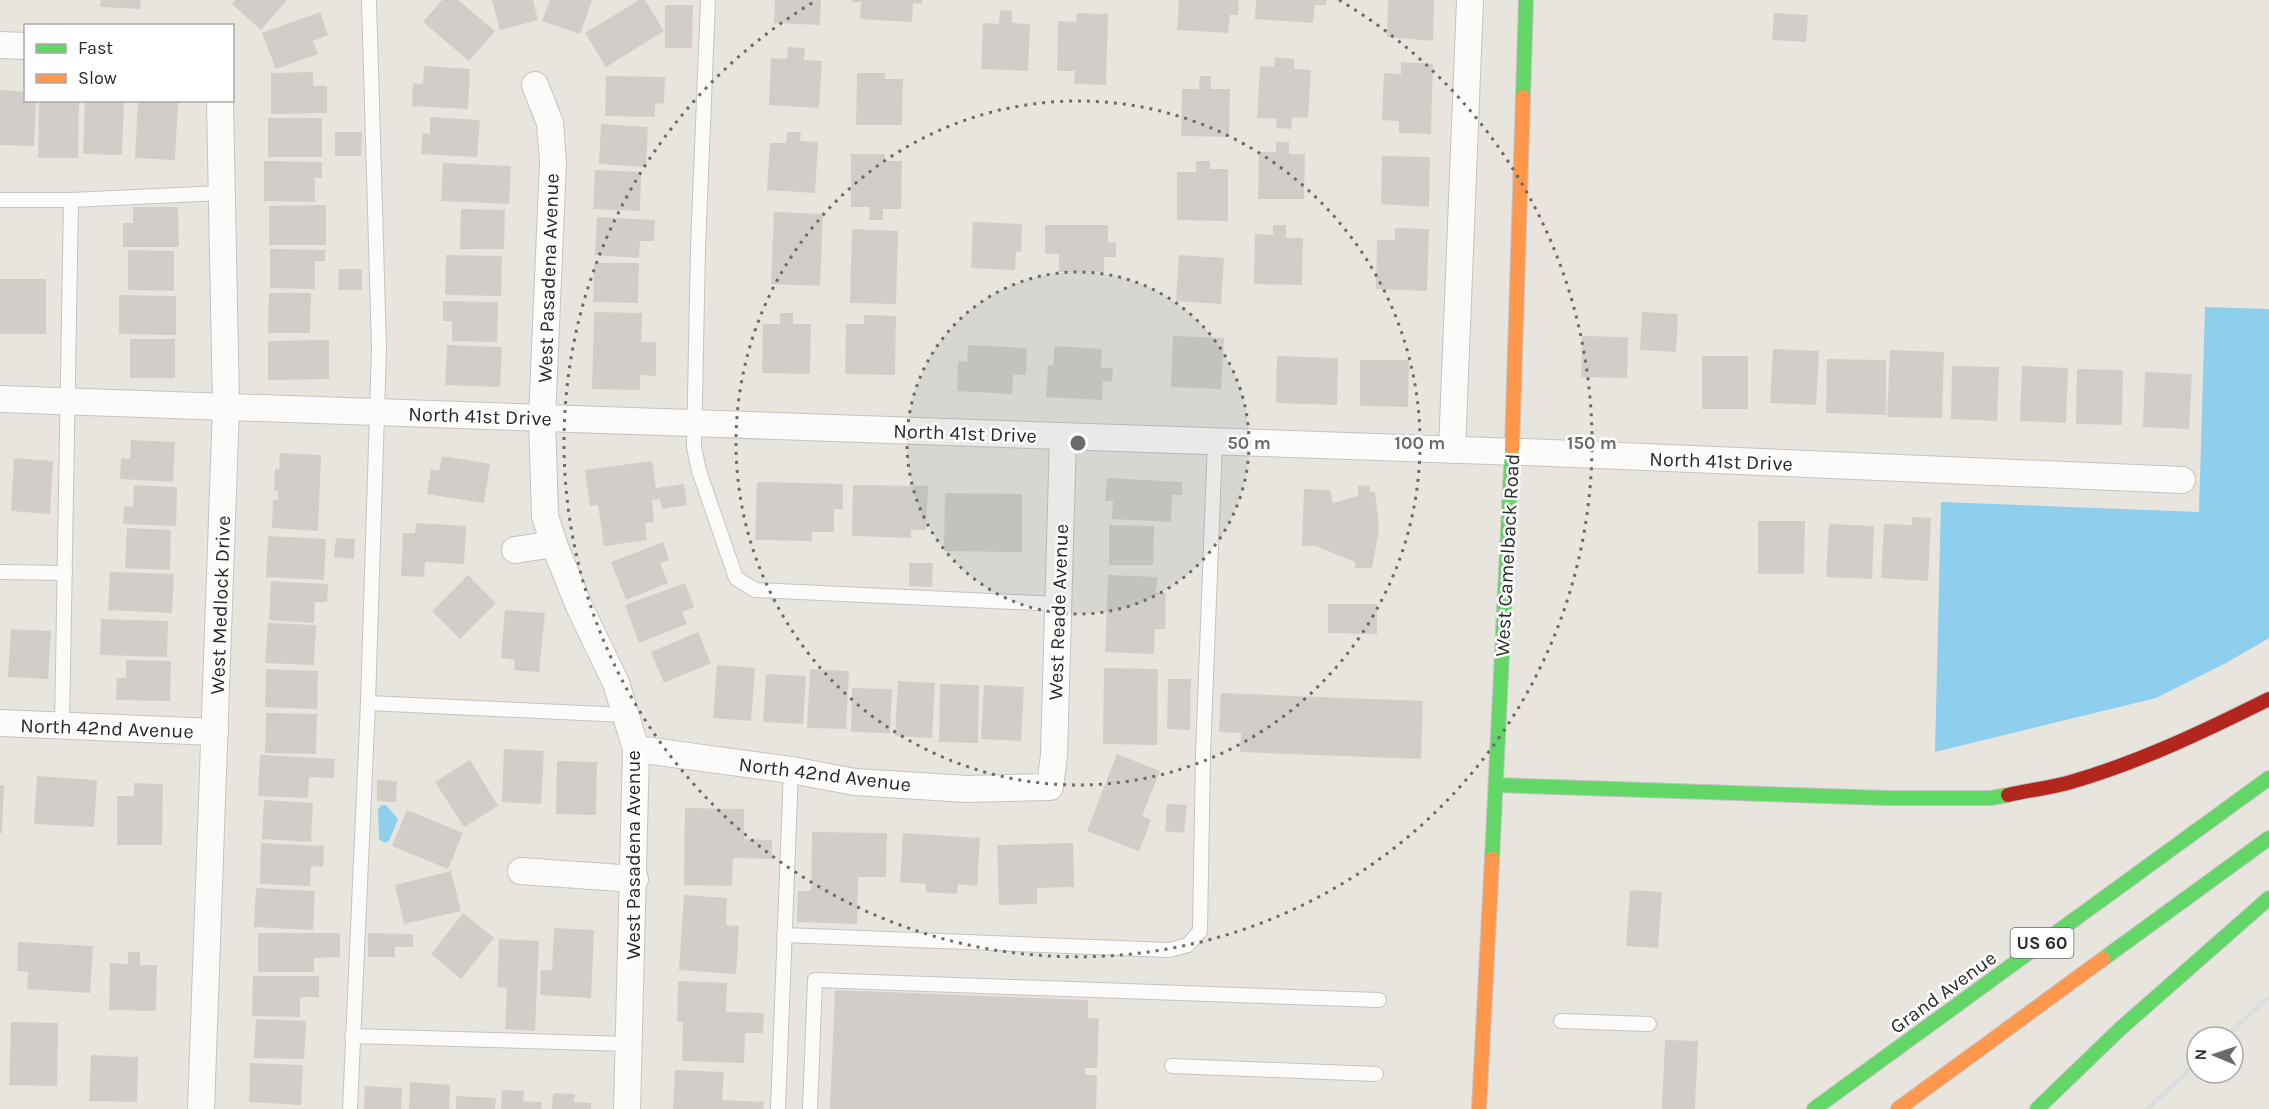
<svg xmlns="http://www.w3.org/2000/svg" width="2269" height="1109" font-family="Karla,sans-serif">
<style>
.water{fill:#8ecfed}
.building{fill:#d1ceca}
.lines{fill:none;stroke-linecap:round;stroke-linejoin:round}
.lane-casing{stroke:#c5c4c4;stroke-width:16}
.street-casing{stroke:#c5c4c4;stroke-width:28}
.fast-casing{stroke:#c4c3c0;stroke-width:16}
.slow-casing{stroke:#c4c3c0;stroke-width:16}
.jam-casing{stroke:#c4c3c0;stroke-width:16}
.lane{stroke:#fcfbfa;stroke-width:14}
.street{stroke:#fcfbfa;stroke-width:26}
.fast{stroke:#63d668;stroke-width:14}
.slow{stroke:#ff974d;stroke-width:14}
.jam{stroke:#b3261e;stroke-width:14}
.rail{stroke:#dddcde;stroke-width:4.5}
.ring{fill:none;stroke:#6c6b68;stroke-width:3;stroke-dasharray:3 6}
.labels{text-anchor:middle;stroke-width:5;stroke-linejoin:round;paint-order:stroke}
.shield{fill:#fff;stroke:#696969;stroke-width:1.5}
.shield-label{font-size:18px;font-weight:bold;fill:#292929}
.street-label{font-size:20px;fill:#292929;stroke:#fff}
.centre{fill:#6c6b68;stroke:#fff;stroke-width:3}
.ring-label{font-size:18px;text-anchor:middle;font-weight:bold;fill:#6c6b68;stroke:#fff;stroke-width:5;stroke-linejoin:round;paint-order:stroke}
</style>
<rect width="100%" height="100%" fill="#e8e5de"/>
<g class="water">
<path d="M2205 307 2269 309V638L2226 663 2156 698 1935 752 1941 502 2199 512Z"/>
<path d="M382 805H386L398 819 389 841 385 843 379 839 378 809Z"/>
</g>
<g class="building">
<path d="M101 0H141L140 9 100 7Z"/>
<path d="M235 0H287L261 30 232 4Z"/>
<path d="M442 0H458L495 31 469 61 423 22Z"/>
<path d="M492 0H533L538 20 500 30Z"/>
<path d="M550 0H592L580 34 542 21Z"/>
<path d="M639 0H645L664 31 606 67 585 33Z"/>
<path d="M775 0H821L820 25 774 23Z"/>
<path d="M852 0H922V4L913 3 912 22 860 19 861 2H852Z"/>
<path d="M1179 0H1239L1238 15H1230L1228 33 1177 30Z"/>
<path d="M1256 0H1327L1326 5H1315L1313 23 1255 19Z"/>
<path d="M1388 0H1434L1433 41 1387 37Z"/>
<path d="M665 5H693L692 48H665Z"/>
<path d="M1000 10 1012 11V23L1030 24 1028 71 981 69 983 23 999 24Z"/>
<path d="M320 12 328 35 313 41 318 54 276 69 262 33Z"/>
<path d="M1077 13 1108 14 1106 85 1074 84 1075 71H1057L1058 21 1076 22Z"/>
<path d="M1774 13 1808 15 1806 42 1772 40Z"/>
<path d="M788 47 805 48 804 60 822 61 819 108 769 105 771 58 787 59Z"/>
<path d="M1275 57 1294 59V69L1311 70 1308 118 1292 117 1291 129 1276 128 1277 119 1257 118 1260 66 1274 67Z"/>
<path d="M1401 62 1433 64 1431 134 1399 133V121L1382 120 1384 73 1401 74Z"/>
<path d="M424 66 470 69 468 109 412 106 413 83 423 84Z"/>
<path d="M313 72V86H327V113L271 114V73Z"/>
<path d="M857 73H885V79H903L902 125H856Z"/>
<path d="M606 76 665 77 664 104 655 103V117L605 116Z"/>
<path d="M1200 76H1211V89H1230L1229 137 1181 136 1182 89H1199Z"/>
<path d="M0 90 26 92V100H36L34 146 0 145Z"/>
<path d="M39 100H79L78 158H38Z"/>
<path d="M85 100H124L122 155 83 154Z"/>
<path d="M138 100 178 101 175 160 135 158Z"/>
<path d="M430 117 480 120 477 157 421 154 423 133 430 134Z"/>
<rect x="268" y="118" width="54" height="39"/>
<path d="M601 124 648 127 646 167 599 164Z"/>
<path d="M335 132H362L361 156H335Z"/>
<path d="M787 132H801L800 141 818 142 815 193 767 190 770 143H786Z"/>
<path d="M1276 142H1289V154H1305L1304 199H1258L1259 152H1276Z"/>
<path d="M851 154H885V161H902L901 209H883V220H869L870 207H851Z"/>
<path d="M1382 156 1430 157 1429 207 1381 204Z"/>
<path d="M264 161 322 162V178H315V202L264 201Z"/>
<path d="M1196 161H1210V169H1228V221L1177 220V172H1196Z"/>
<path d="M443 163 511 166 509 204 441 201Z"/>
<path d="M595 170 641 172 640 211 593 209Z"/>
<path d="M326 205V245H269V206Z"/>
<path d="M133 207H178L179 247H123V223H133Z"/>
<path d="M461 209 505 210 504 249H460Z"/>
<path d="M774 212 823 214 820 286 771 284Z"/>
<path d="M597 217 655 220 654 241H640L639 258 595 255Z"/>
<path d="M973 222 1022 224 1021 252 1016 251 1015 270 971 268Z"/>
<path d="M1045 225H1108V243L1116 242V257H1104V272H1059V254H1045Z"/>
<path d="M1273 225H1286V238H1303L1302 285 1254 284 1255 234 1273 235Z"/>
<path d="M1395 228 1429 229 1427 291 1376 289 1377 240H1395Z"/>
<path d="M852 229 898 231 896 304 850 303Z"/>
<path d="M270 249 325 250V261H315V289L270 288Z"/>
<path d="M128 250 174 251V291L128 290Z"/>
<path d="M446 255 502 256 501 296 445 295Z"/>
<path d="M1179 255 1224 258 1221 304 1176 301Z"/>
<path d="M594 263H639L638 303 593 302Z"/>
<path d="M339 269H362V290H338Z"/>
<rect x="0" y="279" width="46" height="55"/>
<path d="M269 293H311L310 333H268Z"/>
<path d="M119 295 176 296V335L119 334Z"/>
<path d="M443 301 498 302 497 342 452 341V321H443Z"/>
<path d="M594 312 642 313 641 342H656V376L640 375V390L592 389Z"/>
<path d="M1642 312 1678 314 1676 352 1640 350Z"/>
<path d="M780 313H793V324H811L810 374 762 373 763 324H780Z"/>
<path d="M864 315 896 316 895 375 845 374 846 324H864Z"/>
<path d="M1173 336 1224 338 1221 389 1171 387Z"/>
<path d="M1582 336 1628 337 1627 378 1581 377Z"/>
<rect x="130" y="339" width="45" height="39"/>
<path d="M329 340V379L268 380V341Z"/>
<path d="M447 345 502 347 500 387 445 385Z"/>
<path d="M968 345 1027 348 1026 375H1013L1012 394 957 391 958 361 967 362Z"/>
<path d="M1055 346 1102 349 1101 368H1113L1112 382 1103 381 1102 400 1046 397 1048 365H1053Z"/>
<path d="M1773 349 1819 351 1816 405 1770 403Z"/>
<path d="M1890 350 1944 352 1942 418 1887 417Z"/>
<path d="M1277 356 1338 358 1337 405 1276 403Z"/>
<rect x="1702" y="356" width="46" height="53"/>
<path d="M1827 359 1886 360V415L1826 413Z"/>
<path d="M1360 360H1409L1408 407 1360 406Z"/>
<path d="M1952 366 1999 367 1997 421 1951 419Z"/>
<path d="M2022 366 2068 368 2066 423 2020 421Z"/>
<path d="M2077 369 2123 370 2122 425 2076 424Z"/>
<path d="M2145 372 2192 374 2189 429 2143 427Z"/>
<path d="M131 440 175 442 173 482 120 479 121 458 130 459Z"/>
<path d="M280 453 321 455 318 531 272 528 273 500H278V491H274L275 469H279Z"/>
<path d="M442 456 490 464 484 503 427 494 431 469 439 471Z"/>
<path d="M14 458 53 461 50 514 11 511Z"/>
<path d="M652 461 656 488 684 484 687 505 662 509 660 499 652 500 654 522 645 523 647 540 604 546 598 505 590 506 585 470Z"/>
<path d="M1107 478 1182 482V495H1172L1171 522 1112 519 1113 501H1105Z"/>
<path d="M757 482 843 484V509H834V532H812V541L755 540Z"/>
<path d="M134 485 177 487 176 526 123 524 124 506 133 507Z"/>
<path d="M853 485 928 486 926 530H911V538L852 536Z"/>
<path d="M1358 485 1370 486V491L1375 492 1379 529 1372 568H1355V562L1316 546H1302L1304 489 1330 490 1333 503 1358 496Z"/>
<path d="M945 493 1022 494V552L944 551Z"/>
<path d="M1912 517 1931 518 1928 581 1881 578 1884 524 1912 525Z"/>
<path d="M1758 521H1805L1804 574H1758Z"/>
<path d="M416 523 466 526 464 564 425 562 424 577 401 576 403 533H415Z"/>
<path d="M1829 524 1874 526 1872 579 1826 577Z"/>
<path d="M1109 525 1154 526 1153 565H1109Z"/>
<path d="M127 528 171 530 170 570 125 568Z"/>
<path d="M268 536 326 539 324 580 266 577Z"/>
<path d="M336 538 355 539 354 559 334 557Z"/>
<path d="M663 542 669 560 660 563 668 583 626 600 611 562Z"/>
<path d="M909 563H933L932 587 909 586Z"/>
<path d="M110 572 174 574 172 613 108 610Z"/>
<path d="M468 575 496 603 460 639 432 611Z"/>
<path d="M1108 575 1157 577 1156 593H1166L1165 629H1155L1154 654 1105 652Z"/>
<path d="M271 581 328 584 327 602H315L314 623 269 620Z"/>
<path d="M685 583 694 607 682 612 687 624 639 643 625 605Z"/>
<path d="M1328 604H1377V634L1328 633Z"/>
<path d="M505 610 545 613 539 672 514 670 515 660 501 658Z"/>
<path d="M101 619 168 621 167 657 100 655Z"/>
<path d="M268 623 316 625 314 665 265 663Z"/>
<path d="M11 629 51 631 48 679 8 677Z"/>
<path d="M698 632 711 663 664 683 651 652Z"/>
<path d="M126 660 171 661 170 701 116 700 117 678H126Z"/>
<path d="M717 665 755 668 751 721 713 718Z"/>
<path d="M1104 668 1158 669 1157 745 1103 744Z"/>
<path d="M266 669 318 671 317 709 265 707Z"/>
<path d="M810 669 849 671 846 729 807 728Z"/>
<path d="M766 674 806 676 803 724 763 722Z"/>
<path d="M1168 679H1191L1190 730 1167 729Z"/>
<path d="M898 681 935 683 932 738 895 736Z"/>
<path d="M940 684 979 685 978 743 939 742Z"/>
<path d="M984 685 1024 687 1021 741 981 739Z"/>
<path d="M852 688 892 689 890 733 851 732Z"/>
<path d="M1221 693 1423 701 1421 759 1240 752 1241 733 1219 732Z"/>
<path d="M266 713 317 714 316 754 265 753Z"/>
<path d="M504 749 544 751 541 804 502 802Z"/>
<path d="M1117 754 1160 771 1142 816 1151 820 1139 851 1087 831Z"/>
<path d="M260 755 335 759 334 778 309 777 308 798 258 796Z"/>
<path d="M470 760 498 806 464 827 435 782Z"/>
<path d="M557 761 597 762 596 815 556 814Z"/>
<path d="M37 776 97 780 94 827 34 824Z"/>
<path d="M377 780 397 781 396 802 377 801Z"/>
<path d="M134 783 163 784 162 845H117V796H134Z"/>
<path d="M0 785H4L2 833H0Z"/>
<path d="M264 800 313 803 311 842 262 839Z"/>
<path d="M1167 804 1187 805 1184 833 1165 831Z"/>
<path d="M685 808 744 809V839L772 840V859L733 858 732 886 684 885Z"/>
<path d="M407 810 463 833 448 869 392 846Z"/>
<path d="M812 832 887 833 886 877H858L857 924 797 922 798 891H811Z"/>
<path d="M903 833 980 838 977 886 958 884 957 894 926 892V884L900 882Z"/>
<path d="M261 843 324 846 323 867 311 866 310 886 260 884Z"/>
<path d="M1073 843 1074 887 1037 888V904L999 905 997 845Z"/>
<path d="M451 871 461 911 404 924 395 885Z"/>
<path d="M256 888 315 891 313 930 254 927Z"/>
<path d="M1630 890 1662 892 1658 948 1626 946Z"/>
<path d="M684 895 727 898 726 925 739 926 736 974 679 970Z"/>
<path d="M463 913 494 938 461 979 431 954Z"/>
<path d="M554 928 594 930 591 998 540 995 541 970H552Z"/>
<path d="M258 933H340V957L314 958V972H258Z"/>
<path d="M368 933 413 934V947H395V957H368Z"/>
<path d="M499 939 539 941 535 1031 505 1029 507 988 497 987Z"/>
<path d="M18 942 93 946 90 993 27 989 28 972 17 971Z"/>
<path d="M128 952H140V965H157L156 1011 109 1010 110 963 128 964Z"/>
<path d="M253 976H319V997H300V1017L252 1016Z"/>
<path d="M678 981 727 983 726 1012 764 1013 763 1033H745L744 1063 682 1061 683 1022H677Z"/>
<path d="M835 990 1088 1000V1018H1099L1097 1068H1085V1075H1097L1096 1109H830Z"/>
<path d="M256 1019 306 1021 304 1059 254 1058Z"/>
<path d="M11 1022 58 1023 57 1086 9 1085Z"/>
<path d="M1665 1040 1698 1041 1695 1109H1662Z"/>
<path d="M91 1055 138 1057 137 1102 89 1101Z"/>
<path d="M250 1063 303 1065 301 1105 249 1102Z"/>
<path d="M675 1070 724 1072 722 1100 764 1102 763 1109H673Z"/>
<path d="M410 1082 450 1085 449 1109H409Z"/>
<path d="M365 1086 402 1088 401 1109H364Z"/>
<path d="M502 1090 524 1091 523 1101 542 1102 541 1109H501Z"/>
<path d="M553 1093 575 1094 574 1102 591 1103V1109H552Z"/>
<path d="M456 1096 496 1098 495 1109H456Z"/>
</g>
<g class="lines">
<defs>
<g id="lane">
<path d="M708 0 698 248 694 447 699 471 736 578 755 590 1058 604"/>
<path d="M0 200H71L221 193"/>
<path d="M0 572 65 573"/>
<path d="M368 703 625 715"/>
<path d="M62 726 71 200"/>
<path d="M784 935 1169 950 1188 945 1200 931 1203 754 1215 442"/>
<path d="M1561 1021 1649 1024"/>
<path d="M352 1036 629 1044"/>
<path d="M1172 1066 1376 1074"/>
<path d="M350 1109 368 703 379 348 369 0"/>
<path d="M778 1109 791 770"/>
<path d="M810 1109 815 980 1379 1000"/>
</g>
<g id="street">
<path d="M0 45 26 46"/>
<path d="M535 85 550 123 553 162 542 418 545 516 554 544 579 606 616 683 636 749 627 1109"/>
<path d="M0 399 1550 453 2182 480"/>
<path d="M1452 450 1470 0"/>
<path d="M515 550 554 544"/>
<path d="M0 723 215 732"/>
<path d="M636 749 791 770 855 782 967 789 1050 787 1054 755 1063 437"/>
<path d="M521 871 635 879"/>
<path d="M201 1109 226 407 220 100"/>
</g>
<g id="fast">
<path d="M1523 97 1526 0"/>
<path d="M1496 785 1886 798H1991L2008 795"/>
<path d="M1492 859 1512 448"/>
<path d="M2103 959 2269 838"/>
<path d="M1814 1109 2269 778"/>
<path d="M2037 1109 2120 1029 2269 898"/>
</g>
<g id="slow">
<path d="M1512 448 1523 97"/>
<path d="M1479 1109 1492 859"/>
<path d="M1898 1109 2103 959"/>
</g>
<path id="jam" d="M2008 795C2029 790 2051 788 2071 782 2140 762 2205 731 2269 699"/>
</defs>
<use href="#lane" class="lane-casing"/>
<use href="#street" class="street-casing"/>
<use href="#fast" class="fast-casing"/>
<use href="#slow" class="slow-casing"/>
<use href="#jam" class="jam-casing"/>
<use href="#lane" class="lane"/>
<use href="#street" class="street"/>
<use href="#fast" class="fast"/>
<use href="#slow" class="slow"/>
<use href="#jam" class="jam"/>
<g class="rail">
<path d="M2225 1037 2269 997"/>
<path d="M2147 1109 2197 1063"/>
</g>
</g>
<circle cx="1078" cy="443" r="171" fill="#6c6b68" fill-opacity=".12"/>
<g class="ring">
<circle cx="1078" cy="443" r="171"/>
<circle cx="1078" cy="443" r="342"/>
<path d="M1339 0A514 514 0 1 1 817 0"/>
</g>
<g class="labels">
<rect class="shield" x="2010.5" y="928" width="63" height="30" rx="4.5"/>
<g class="shield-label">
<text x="2042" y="949">US 60</text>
</g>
<g class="street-label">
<text transform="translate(548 278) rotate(-88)" y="7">West Pasadena Avenue</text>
<text transform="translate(480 416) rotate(2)" y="7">North 41st Drive</text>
<text transform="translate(965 433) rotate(2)" y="7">North 41st Drive</text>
<text transform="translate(1721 461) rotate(2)" y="7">North 41st Drive</text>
<text transform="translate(1507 555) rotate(-87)" y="7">West Camelback Road</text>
<text transform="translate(220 605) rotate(-88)" y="7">West Medlock Drive</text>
<text transform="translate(1058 612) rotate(-88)" y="7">West Reade Avenue</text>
<text transform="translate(107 728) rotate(2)" y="7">North 42nd Avenue</text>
<text transform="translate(825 774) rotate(7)" y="7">North 42nd Avenue</text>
<text transform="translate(633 855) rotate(-90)" y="7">West Pasadena Avenue</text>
<text transform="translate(1943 992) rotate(-36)" y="7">Grand Avenue</text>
</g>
</g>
<circle cx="1078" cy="443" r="9" class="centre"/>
<g class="ring-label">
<text x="1249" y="449">50 m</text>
<text x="1420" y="449">100 m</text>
<text x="1592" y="449">150 m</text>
</g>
<rect x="24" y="24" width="210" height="78" fill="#ffffff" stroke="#a9a9a9" stroke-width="1.5"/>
<rect x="36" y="44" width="30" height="9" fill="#63d668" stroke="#a9a9a9" stroke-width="1.5"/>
<text x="78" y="54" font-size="18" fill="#292929">Fast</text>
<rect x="36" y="74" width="30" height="9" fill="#ff974d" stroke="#a9a9a9" stroke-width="1.5"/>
<text x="78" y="84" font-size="18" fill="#292929">Slow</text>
<g transform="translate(2215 1055) rotate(272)"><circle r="28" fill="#ffffff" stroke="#a9a9a9" stroke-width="1.5"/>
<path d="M0-4.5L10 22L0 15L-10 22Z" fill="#6c6b68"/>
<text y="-9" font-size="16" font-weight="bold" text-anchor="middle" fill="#292929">N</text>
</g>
</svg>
